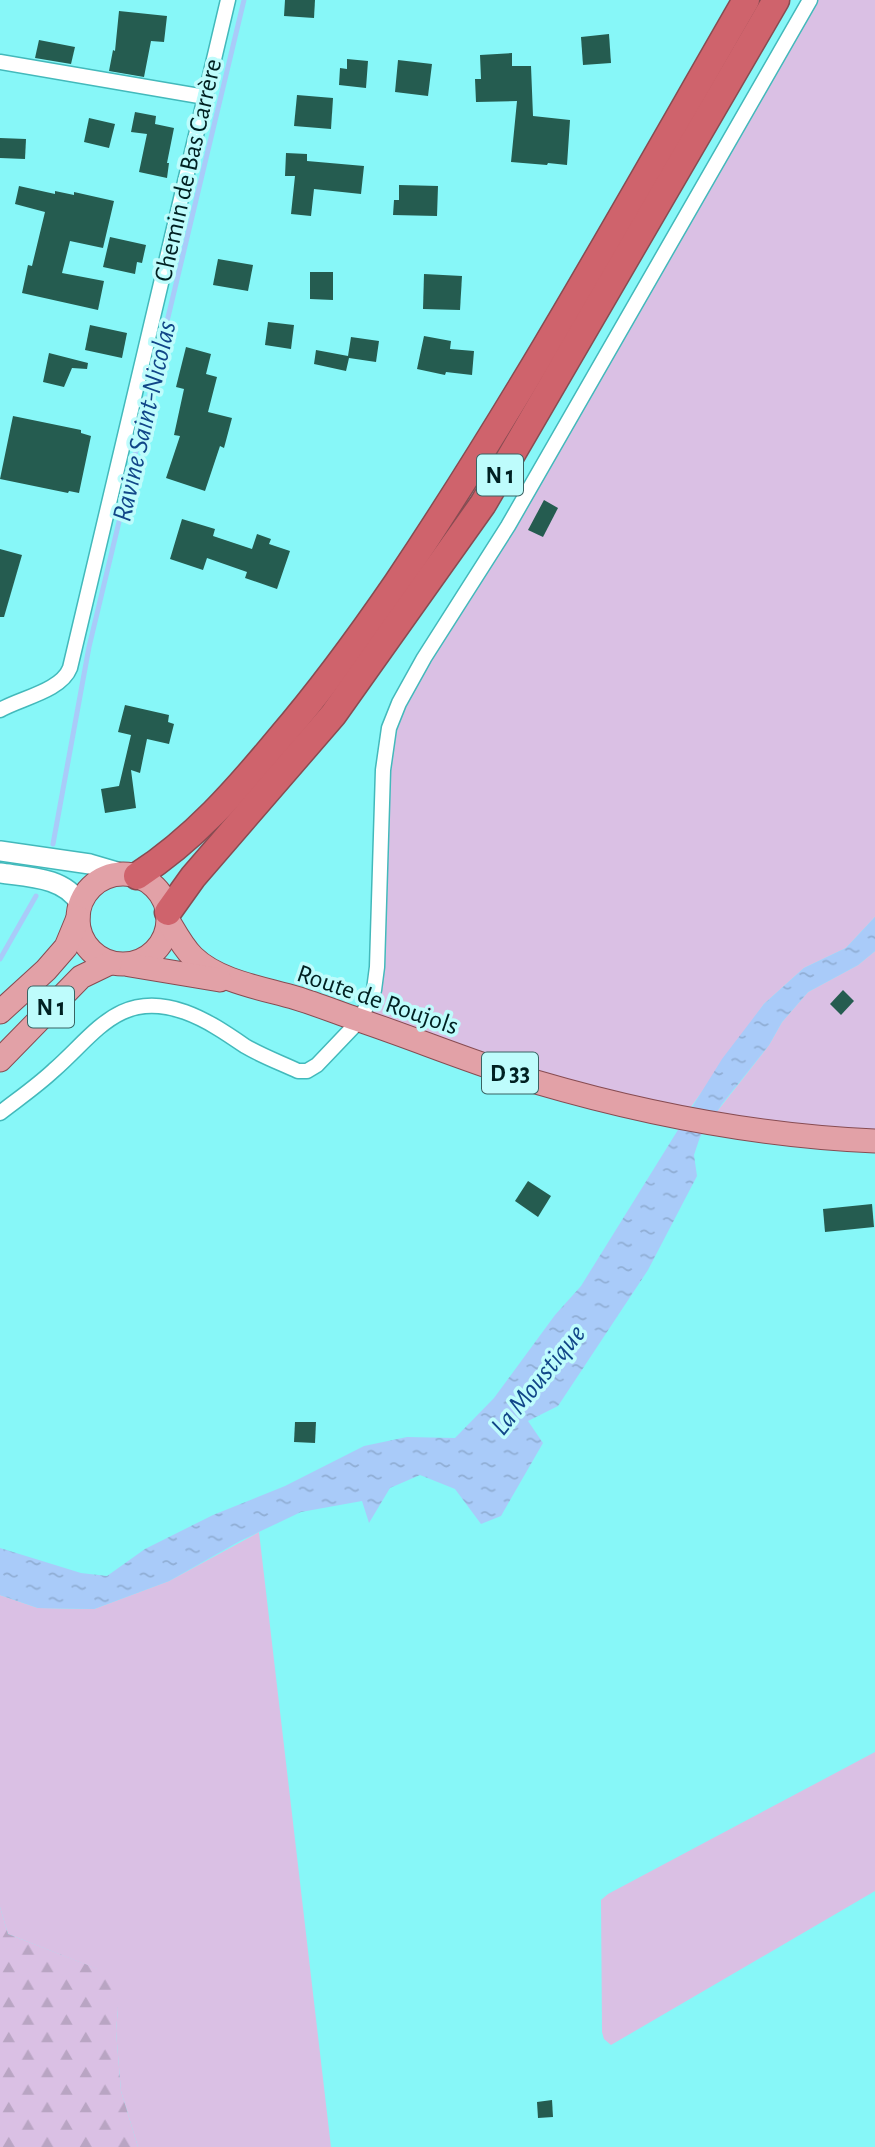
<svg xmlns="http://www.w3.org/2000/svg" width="875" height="2147" font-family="'Alegreya Sans',sans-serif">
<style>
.grass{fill:#dac0e4}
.forest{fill:url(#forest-firs)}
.water{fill:url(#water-ripples)}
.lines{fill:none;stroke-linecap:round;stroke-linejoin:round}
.stream{stroke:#a9cbf9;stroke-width:5}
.building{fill:#255c50}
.street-casing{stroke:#43b9bb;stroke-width:17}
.secondary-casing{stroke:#43b9bb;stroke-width:22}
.primary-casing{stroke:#874c52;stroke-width:25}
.highway-casing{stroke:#874c52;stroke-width:29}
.street{stroke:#fff;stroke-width:14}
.secondary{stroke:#fff;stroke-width:19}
.primary{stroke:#e2a1a7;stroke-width:23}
.highway{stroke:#cf636c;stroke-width:26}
.labels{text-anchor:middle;stroke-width:7;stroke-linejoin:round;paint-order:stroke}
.shield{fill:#befcfc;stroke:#396363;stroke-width:2}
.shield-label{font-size:24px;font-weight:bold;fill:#002122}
.street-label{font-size:26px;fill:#002122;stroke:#befcfc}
.water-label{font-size:28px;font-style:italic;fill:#114688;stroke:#befcfc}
</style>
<defs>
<pattern id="forest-firs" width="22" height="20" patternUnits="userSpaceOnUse" patternTransform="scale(1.75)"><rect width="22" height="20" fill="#dac0e4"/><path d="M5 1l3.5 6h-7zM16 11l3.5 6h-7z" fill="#b9a5c3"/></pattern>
<pattern id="water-ripples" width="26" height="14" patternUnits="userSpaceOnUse" patternTransform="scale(1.75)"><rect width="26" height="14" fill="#a9cbf9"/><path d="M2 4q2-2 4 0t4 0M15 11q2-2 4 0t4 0" fill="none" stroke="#90aed5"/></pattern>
</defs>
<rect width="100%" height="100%" fill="#87f7f8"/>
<g class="grass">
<path d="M810 0H875V917L846 948 804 968 764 1004 684 1117 360 1020 374 990 389 728Z"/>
<path d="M875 951V1141L715 1114 769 1045 782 1022 808 992 858 965Z"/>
<path d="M259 1532 331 2147H138L121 2091 116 2031 118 2009 97 1969 8 1934 0 1907V1595L38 1608 94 1609 169 1581Z"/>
<path d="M875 1752V1891L611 2045 604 2039 602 2032 601 1900 608 1894Z"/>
</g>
<path class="forest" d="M0 1907 8 1934 98 1969 113 1986 118 2009 116 2031 121 2091 138 2147H0Z"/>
<path class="water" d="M875 917V951L858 965 808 992 782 1022 769 1045 722 1104 700 1137 694 1155 697 1176 648 1270 558 1406 528 1421 543 1443 501 1516 481 1524 455 1489 420 1475 390 1488 369 1523 362 1501 301 1512 240 1541 169 1581 94 1609 38 1608 0 1595V1548L81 1573 107 1576 145 1549 213 1515 285 1486 364 1446 407 1437 455 1438 494 1398 555 1315 581 1286 722 1059 764 1004 804 968 846 948Z"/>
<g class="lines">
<g class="stream">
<path d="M53 844 89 647 244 0"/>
<path d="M0 959 36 896"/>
</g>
</g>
<g class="building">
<path d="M285 0H315L314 18 284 16Z"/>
<path d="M119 11 167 16 164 42 151 41 144 77 109 71 113 50 115 51Z"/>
<path d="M609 34 611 63 583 65 581 37Z"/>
<path d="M39 40 75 47 71 64 35 58Z"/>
<path d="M512 53V66H531L533 116 570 120 567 165 548 163 547 165 511 162 517 101 476 102 475 79H481L480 55Z"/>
<path d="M347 59 368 61 366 88 339 85 340 68 347 69Z"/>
<path d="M398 60 432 64 428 96 395 92Z"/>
<path d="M297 95 333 98 331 129 294 126Z"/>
<path d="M135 112 156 116 155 124 174 128 167 163H169L167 178 139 172 147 134 131 132Z"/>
<path d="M89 118 115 124 109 148 84 142Z"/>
<path d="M0 138 26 139 25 159 0 158Z"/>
<path d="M286 153 307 154V161L364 166 361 194 314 189 311 216 291 214 295 176H285Z"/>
<path d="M399 185 438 186 437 216 393 215 394 200H399Z"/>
<path d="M19 186 55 194V191L74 195V192L114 201 103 248 70 241 62 273 104 281 98 310 22 293 28 265 32 266 45 212 15 204Z"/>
<path d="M110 237 146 245 142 263 137 262 135 274 103 267Z"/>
<path d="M218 259 253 265 248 291 213 285Z"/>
<path d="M310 272H333V300L310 299Z"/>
<path d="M424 274 462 276 460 310 423 309Z"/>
<path d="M268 322 294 325 291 349 265 345Z"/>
<path d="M90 325 127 333 122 358 85 350Z"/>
<path d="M424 336 451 341 450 349 474 351 472 375 446 372 445 375 417 369Z"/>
<path d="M351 337 379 341 376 362 349 358 346 371 314 364 316 350 348 356Z"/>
<path d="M186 347 211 354 206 374 217 377 208 412 232 418 224 448 220 446 205 491 166 478 180 436 174 435 184 389 176 387Z"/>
<path d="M49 353 88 363 87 369 72 368 64 387 43 382Z"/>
<path d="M13 416 81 430V433L91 436 79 493 69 491 68 493 0 479Z"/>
<path d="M544 500 558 508 543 537 528 530Z"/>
<path d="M182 519 215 529 213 536 252 549 257 534 271 539 269 544 290 551 277 589 245 578 247 572 207 558 203 570 170 559Z"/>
<path d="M0 549 22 555 4 617H0Z"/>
<path d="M125 705 169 715 168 722 174 724 169 744 147 739 140 773 131 770 136 808 105 813 101 789 119 786 131 735 118 732Z"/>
<path d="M843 990 854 1001 841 1015 830 1004Z"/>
<path d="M528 1181 551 1196 538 1217 515 1201Z"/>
<path d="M872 1204 874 1227 825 1232 823 1209Z"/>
<path d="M295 1422H316L315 1443 294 1442Z"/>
<path d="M552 2100 553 2117 538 2118 537 2102Z"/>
</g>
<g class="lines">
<defs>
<g id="street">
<path d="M0 62 205 97"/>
<path d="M0 710C21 698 61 691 70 668L228 0"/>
<path d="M0 1113C18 1099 37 1086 54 1070 96 1033 120 989 185 1012 207 1020 226 1033 245 1046 262 1056 281 1063 298 1071H307L317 1065 360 1020 374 990 377 967 383 770 389 728 399 703 424 658 508 526 810 0"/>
</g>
<g id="secondary">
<path d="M0 851 90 864 124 874"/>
<path d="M0 873C28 877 65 877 80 904"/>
</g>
<g id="primary">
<circle cx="123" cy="919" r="45"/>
<path d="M169 922C176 934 183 947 193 957 219 982 262 988 296 998 316 1004 336 1012 356 1019 416 1039 475 1064 536 1082 645 1114 761 1136 875 1141"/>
<path d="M130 965 220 980"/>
<path d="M0 1012 46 970 66 947 78 918"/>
<path d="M0 1060 81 977 110 963"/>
</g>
<g id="highway">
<path d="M137 876C194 839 237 790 280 738 322 689 360 637 397 583 523 395 633 196 746 0"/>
<path d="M168 912 193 877 333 715 483 504 776 0"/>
</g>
</defs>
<use href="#street" class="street-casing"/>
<use href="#secondary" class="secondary-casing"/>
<use href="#primary" class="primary-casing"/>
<use href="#highway" class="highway-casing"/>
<use href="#street" class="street"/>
<use href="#secondary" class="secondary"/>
<use href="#primary" class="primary"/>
<use href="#highway" class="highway"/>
</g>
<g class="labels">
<g class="shield">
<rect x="477" y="454.5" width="46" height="41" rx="5"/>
<rect x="28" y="986.5" width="46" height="41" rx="5"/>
<rect x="482" y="1052.5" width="56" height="41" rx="5"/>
</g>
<g class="shield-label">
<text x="500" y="483">N 1</text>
<text x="51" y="1015">N 1</text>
<text x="510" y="1081">D 33</text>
</g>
<g class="street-label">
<text transform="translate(187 170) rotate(-77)" y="9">Chemin de Bas Carrère</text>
<text transform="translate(378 999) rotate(19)" y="9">Route de Roujols</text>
</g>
<g class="water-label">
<text transform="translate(143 421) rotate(-77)" y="10">Ravine Saint-Nicolas</text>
<text transform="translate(537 1379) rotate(-51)" y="10">La Moustique</text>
</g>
</g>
</svg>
